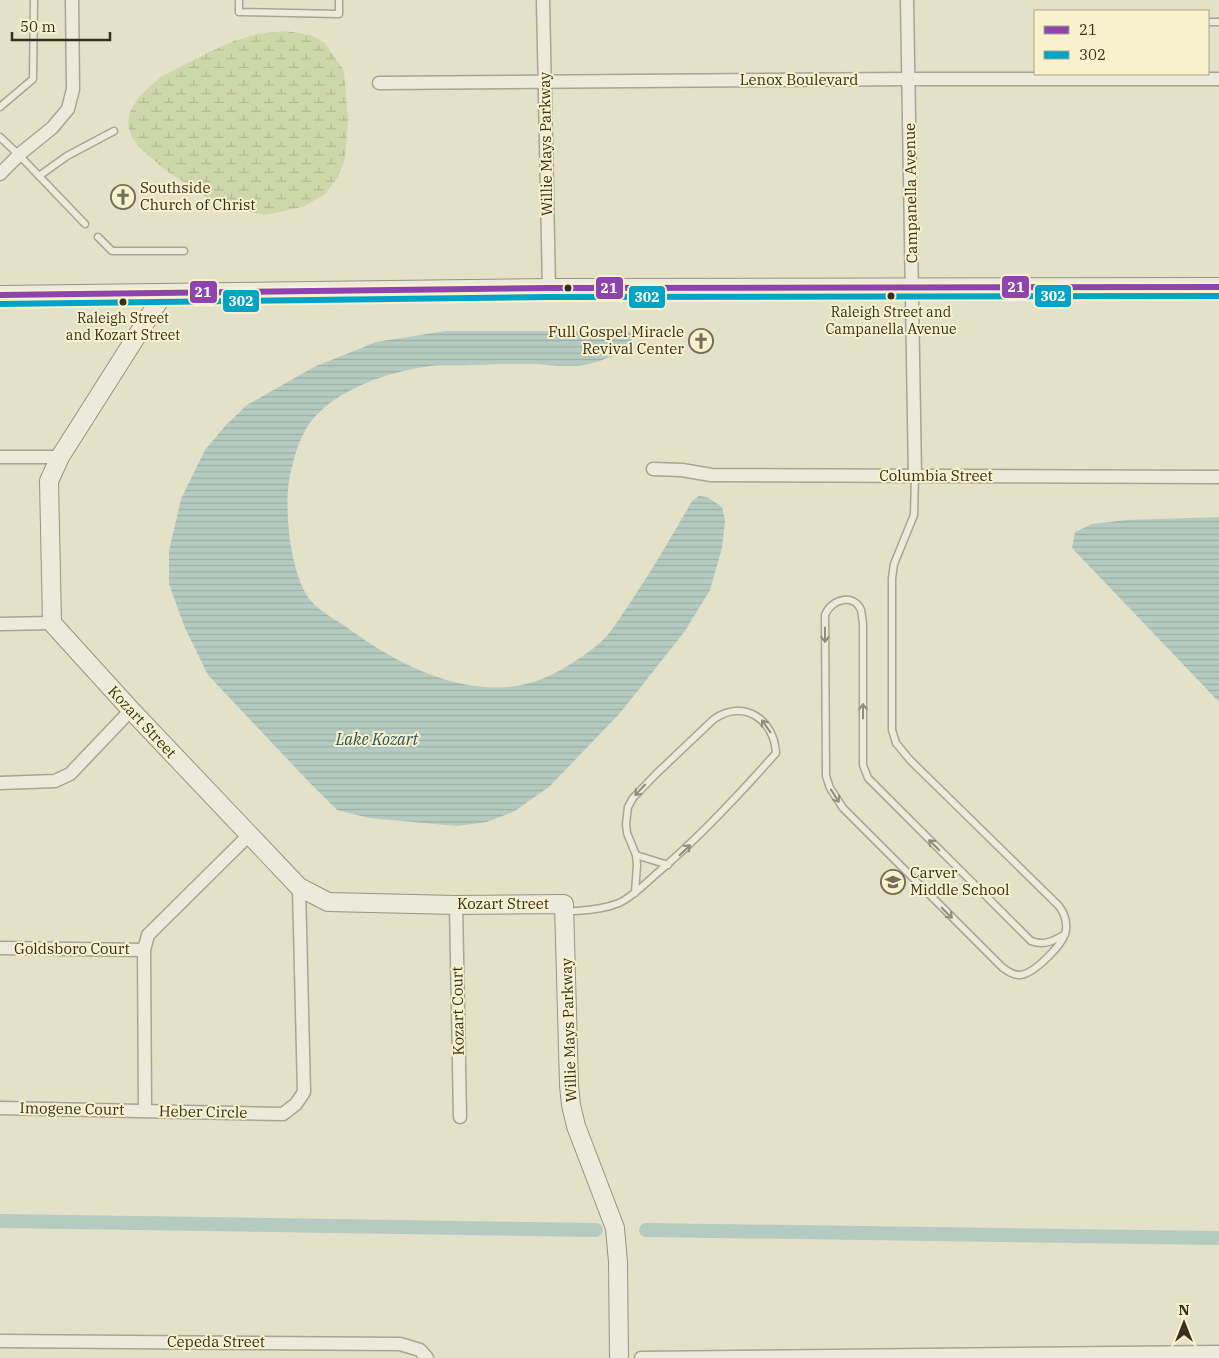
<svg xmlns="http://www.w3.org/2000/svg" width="1219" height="1358" font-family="'IBM Plex Serif',serif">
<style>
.wetland{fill:url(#wetland-marsh)}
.water{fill:url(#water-rules)}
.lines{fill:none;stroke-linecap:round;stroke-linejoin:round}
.canal{stroke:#b5cbc1;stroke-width:14}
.lane-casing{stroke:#a9a493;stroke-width:9}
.street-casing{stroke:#a9a493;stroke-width:15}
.secondary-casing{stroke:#989383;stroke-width:20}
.lane{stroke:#eceadb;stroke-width:6}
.street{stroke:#eceadb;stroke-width:12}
.secondary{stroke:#eceadb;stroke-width:18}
.bus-1-casing{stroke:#f7f2cd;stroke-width:10}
.bus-2-casing{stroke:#f7f2cd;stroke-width:10}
.bus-1{stroke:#8e44ad;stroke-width:6}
.bus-2{stroke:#03a3c5;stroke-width:6}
.oneway{stroke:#928c7b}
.bus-dot{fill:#372e1b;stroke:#f7f2cd;stroke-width:2}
.labels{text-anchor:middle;stroke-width:4;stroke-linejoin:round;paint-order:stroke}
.bus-label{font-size:14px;fill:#372e1b;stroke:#f7f2cd}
.street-label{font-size:15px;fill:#372e1b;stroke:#f7f2cd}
.poi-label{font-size:15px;fill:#372e1b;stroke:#f7f2cd;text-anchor:start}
.water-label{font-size:16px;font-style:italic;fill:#2a5257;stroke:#f7f2cd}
.line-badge{stroke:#f7f2cd;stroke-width:2}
.badge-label{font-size:14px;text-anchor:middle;font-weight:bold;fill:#fff}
</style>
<defs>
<pattern id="wetland-marsh" width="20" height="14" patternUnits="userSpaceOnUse" patternTransform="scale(1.25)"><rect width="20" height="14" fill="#ced7aa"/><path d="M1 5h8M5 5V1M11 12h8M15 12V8" fill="none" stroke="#b2b992"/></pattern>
<pattern id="water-rules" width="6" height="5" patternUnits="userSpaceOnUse" patternTransform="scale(1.25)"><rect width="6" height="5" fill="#b5cbc1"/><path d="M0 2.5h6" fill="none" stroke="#9cafa5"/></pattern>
</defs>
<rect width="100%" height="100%" fill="#e4e1c9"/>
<path class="wetland" d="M286 31 310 35 324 42 344 71 348 121 345 158 338 177 324 195 302 207 266 215 239 210 208 198 164 169 139 147 132 137 128 126 129 114 138 98 159 78 207 53 234 41 257 34Z"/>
<g class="water">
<path d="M446 331H628L633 334C633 341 629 348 623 351 615 356 593 364 584 365 567 367 550 365 533 364 512 363 491 365 470 365 455 366 439 364 424 367 388 372 337 390 313 419 299 435 293 461 289 481 284 511 291 578 311 601 320 611 334 619 345 626 402 669 485 710 555 673 573 663 592 651 606 637 615 627 622 614 630 603 652 570 672 536 692 501L699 496 707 497 722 507 725 520 722 548 710 590 685 631 621 712 550 786 515 811 487 822 457 826 369 818 337 810 307 780 208 675 185 628 169 584V551L181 499 205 450 226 425 247 405 314 367 376 342Z"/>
<path d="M1219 517V702L1072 548 1075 532 1092 524 1127 520Z"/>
</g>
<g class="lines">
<g class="canal">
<path d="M0 1221 596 1230"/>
<path d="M646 1230 1219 1238"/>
</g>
<defs>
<g id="lane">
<path d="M239 0V12L339 14V0"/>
<path d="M1208 22H1219"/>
<path d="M0 107 33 79 34 0"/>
<path d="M0 137 19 155 85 224"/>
<path d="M39 176 67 156 114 131"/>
<path d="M98 237 112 251H184"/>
<path d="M915 476 914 515 894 564 892 578V730L896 743 910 760 1058 905C1064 912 1067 921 1066 930 1064 944 1034 974 1020 975 1013 975 1009 972 1003 968L843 808 830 788 826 776 825 615C831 599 854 593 861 610 862 614 862 619 863 623V765L868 778 1031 941C1044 946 1054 941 1065 934"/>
<path d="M636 855 668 865"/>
<path d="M566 912C584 910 602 910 619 903 632 897 644 885 655 875 699 838 738 796 776 753 774 719 744 699 714 719L656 774 633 798 628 807 626 824 627 833 636 855 637 865 635 893"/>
</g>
<g id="street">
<path d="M543 0 549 288"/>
<path d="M907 0 915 476"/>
<path d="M379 83 909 79H1219"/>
<path d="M0 174 21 153 52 128 68 109 73 89 72 0"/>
<path d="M0 457H60"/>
<path d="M653 469 682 470 711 475 1219 477"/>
<path d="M0 624 52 623"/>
<path d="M0 783 55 781 70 774 131 710"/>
<path d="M456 905 460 1117"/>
<path d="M0 948 144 950"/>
<path d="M0 1108 283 1114 296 1104 304 1092 299 887"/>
<path d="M145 1110 144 950 148 935 249 835"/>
<path d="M0 1341 400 1344 420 1350 427 1358"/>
<path d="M641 1358 1219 1352"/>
</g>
<g id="secondary">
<path d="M164 293 60 457 49 481 52 623 131 710 299 887 328 902 456 905 564 904 569 1085 571 1105 576 1126 615 1228 618 1262 619 1358"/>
<path d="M0 295 549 288 1219 287"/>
</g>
</defs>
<use href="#lane" class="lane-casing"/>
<use href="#street" class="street-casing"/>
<use href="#secondary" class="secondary-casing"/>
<use href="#lane" class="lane"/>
<use href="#street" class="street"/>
<use href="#secondary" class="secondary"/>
<defs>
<path id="bus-1" d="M0 295 549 288 1219 287"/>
<path id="bus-2" d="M0 304 549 297 1219 296"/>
</defs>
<use href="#bus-1" class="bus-1-casing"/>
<use href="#bus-2" class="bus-2-casing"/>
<use href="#bus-1" class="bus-1"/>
<use href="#bus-2" class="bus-2"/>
</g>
<defs><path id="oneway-shaft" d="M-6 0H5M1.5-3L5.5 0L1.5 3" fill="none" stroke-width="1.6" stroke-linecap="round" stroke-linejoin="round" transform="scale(1.25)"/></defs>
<g class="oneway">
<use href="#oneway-shaft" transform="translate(825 635) rotate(90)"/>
<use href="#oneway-shaft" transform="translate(863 711) rotate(-90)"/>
<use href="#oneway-shaft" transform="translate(766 726) rotate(-125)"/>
<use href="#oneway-shaft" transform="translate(640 790) rotate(133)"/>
<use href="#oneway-shaft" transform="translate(835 796) rotate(58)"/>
<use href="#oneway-shaft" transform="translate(934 845) rotate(-135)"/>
<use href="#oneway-shaft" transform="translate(685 850) rotate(-44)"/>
<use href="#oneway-shaft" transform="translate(947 913) rotate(45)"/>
</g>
<defs>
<symbol id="church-ring" viewBox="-11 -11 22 22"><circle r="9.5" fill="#f7f2cd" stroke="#746d58" stroke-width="1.5"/><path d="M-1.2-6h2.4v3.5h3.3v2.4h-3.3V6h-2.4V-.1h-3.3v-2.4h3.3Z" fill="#746d58"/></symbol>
<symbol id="school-ring" viewBox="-11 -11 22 22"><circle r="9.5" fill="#f7f2cd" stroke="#746d58" stroke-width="1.5"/><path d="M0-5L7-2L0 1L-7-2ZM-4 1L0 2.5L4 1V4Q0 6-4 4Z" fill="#746d58"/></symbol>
</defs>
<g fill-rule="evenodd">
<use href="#church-ring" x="109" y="183" width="28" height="28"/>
<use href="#church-ring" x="687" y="327" width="28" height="28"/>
<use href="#school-ring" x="879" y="868" width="28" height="28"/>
</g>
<g class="bus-dot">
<circle cx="568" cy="288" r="4.5"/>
<circle cx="891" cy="296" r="4.5"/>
<circle cx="123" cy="302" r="4.5"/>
</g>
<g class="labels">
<g class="bus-label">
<text x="891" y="317">Raleigh Street and<tspan x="891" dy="17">Campanella Avenue</tspan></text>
<text x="123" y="323">Raleigh Street<tspan x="123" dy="17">and Kozart Street</tspan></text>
</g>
<g class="street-label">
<text x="799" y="85">Lenox Boulevard</text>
<text transform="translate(546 144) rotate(-91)" y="5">Willie Mays Parkway</text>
<text transform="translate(911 193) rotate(-91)" y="5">Campanella Avenue</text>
<text x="936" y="481">Columbia Street</text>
<text transform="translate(142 722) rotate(47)" y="5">Kozart Street</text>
<text x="503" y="909">Kozart Street</text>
<text x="72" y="954">Goldsboro Court</text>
<text transform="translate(458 1011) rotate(-91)" y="5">Kozart Court</text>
<text transform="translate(569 1030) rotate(-92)" y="5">Willie Mays Parkway</text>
<text transform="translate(72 1109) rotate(1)" y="5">Imogene Court</text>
<text transform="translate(203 1112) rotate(1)" y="5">Heber Circle</text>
<text x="216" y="1347">Cepeda Street</text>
</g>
<g class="poi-label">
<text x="140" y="193">Southside<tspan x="140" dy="17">Church of Christ</tspan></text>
<text x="684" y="337" text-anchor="end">Full Gospel Miracle<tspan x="684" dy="17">Revival Center</tspan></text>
<text x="910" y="878">Carver<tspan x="910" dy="17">Middle School</tspan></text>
</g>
<g class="water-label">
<text x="377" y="745">Lake Kozart</text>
</g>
</g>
<g class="line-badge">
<rect x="1001" y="275" width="29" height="24" rx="5" fill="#8e44ad"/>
<rect x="595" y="276" width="29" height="24" rx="5" fill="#8e44ad"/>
<rect x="189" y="280" width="29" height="24" rx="5" fill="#8e44ad"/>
<rect x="1034" y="284" width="38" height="24" rx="5" fill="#03a3c5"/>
<rect x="628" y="285" width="38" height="24" rx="5" fill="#03a3c5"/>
<rect x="222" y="289" width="38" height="24" rx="5" fill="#03a3c5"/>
</g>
<g class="badge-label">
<text x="1016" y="292">21</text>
<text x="609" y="293">21</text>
<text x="203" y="297">21</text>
<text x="1053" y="301">302</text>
<text x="647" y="302">302</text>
<text x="241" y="306">302</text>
</g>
<rect x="1034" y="10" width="175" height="65" fill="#f7f2cd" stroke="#aaa486"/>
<rect x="1044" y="26" width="25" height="8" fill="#8e44ad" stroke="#aaa486"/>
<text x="1079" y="35" font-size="15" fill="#372e1b">21</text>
<rect x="1044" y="51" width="25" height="8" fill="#03a3c5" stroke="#aaa486"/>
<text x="1079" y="60" font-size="15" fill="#372e1b">302</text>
<g transform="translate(1184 1323)" stroke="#f7f2cd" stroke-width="4" paint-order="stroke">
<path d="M0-4L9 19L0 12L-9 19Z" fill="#372e1b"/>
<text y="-8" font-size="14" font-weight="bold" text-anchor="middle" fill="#372e1b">N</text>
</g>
<path d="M12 32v8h98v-8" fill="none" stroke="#372e1b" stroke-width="2.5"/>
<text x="20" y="32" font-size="15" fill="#372e1b" stroke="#f7f2cd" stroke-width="4" paint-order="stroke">50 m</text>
</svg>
